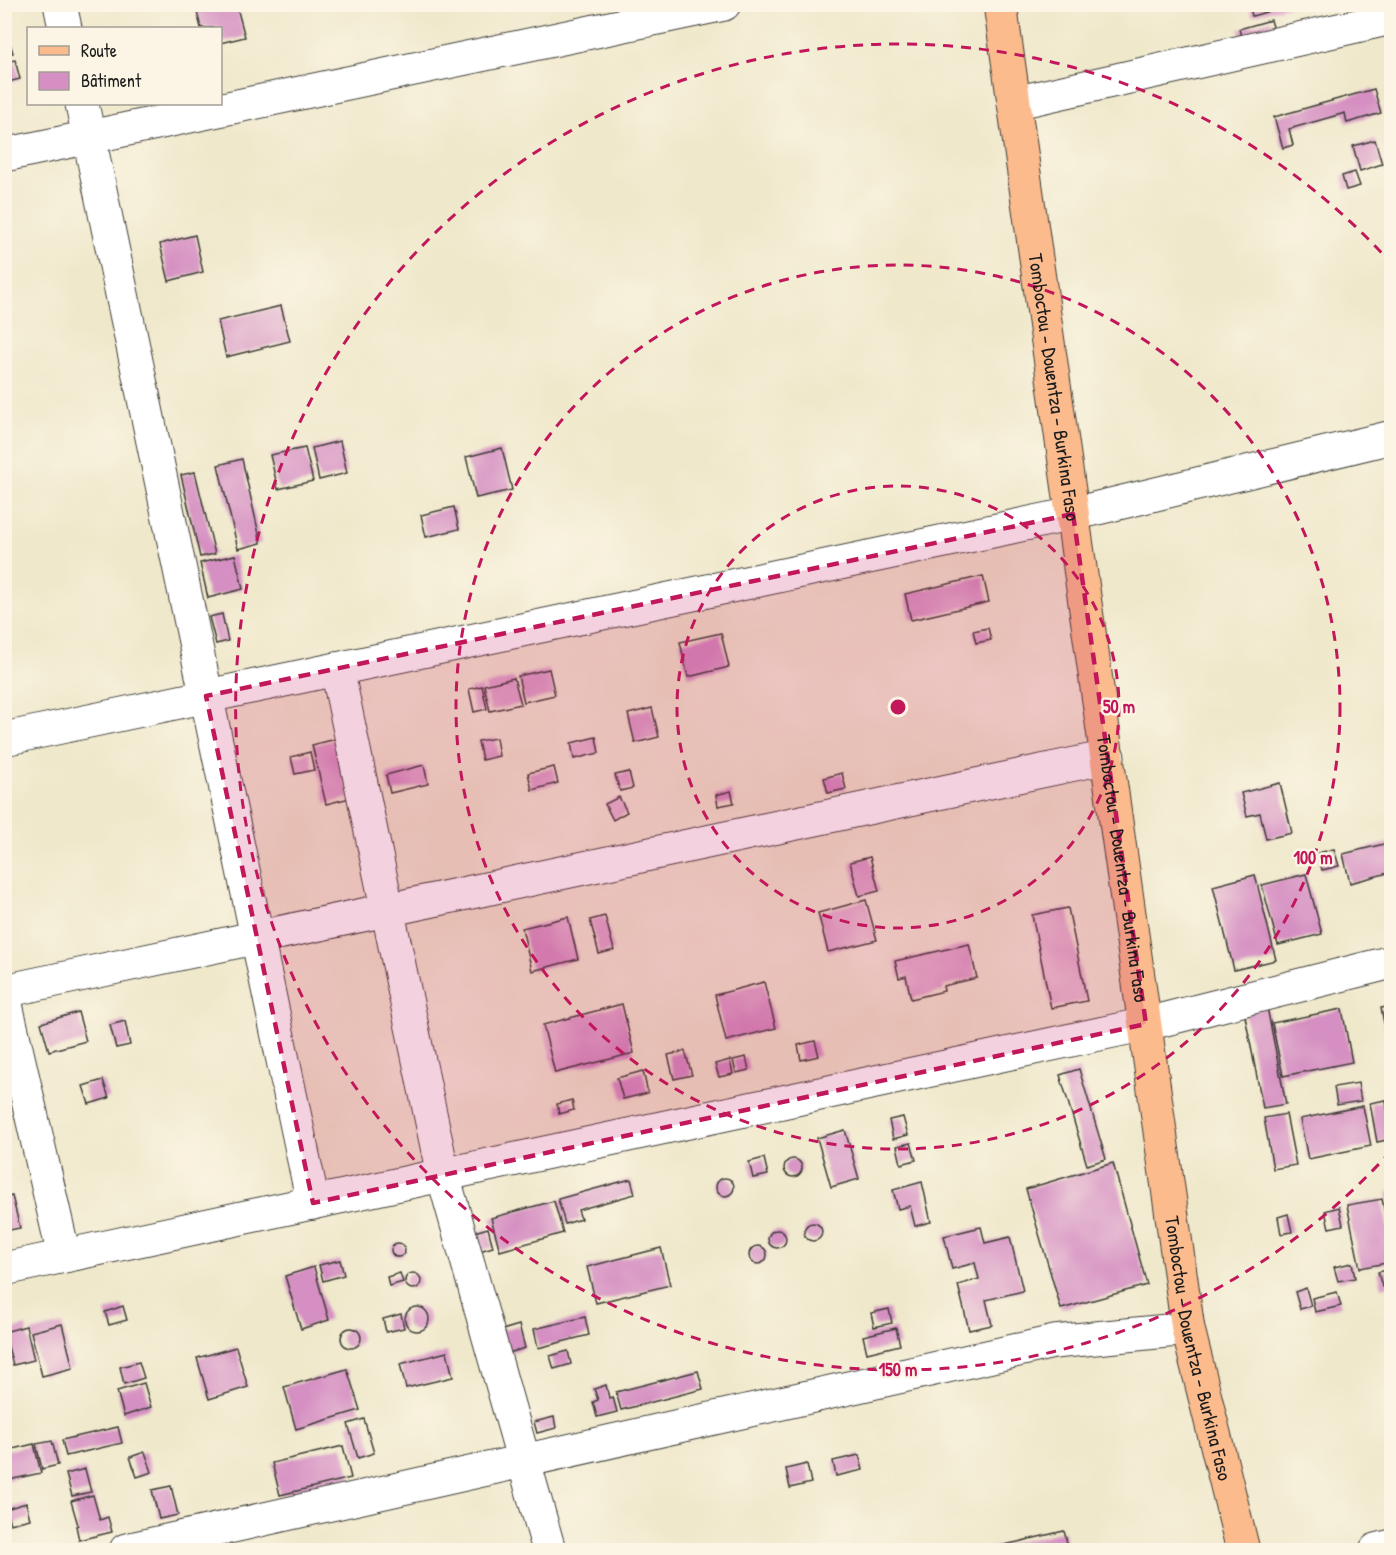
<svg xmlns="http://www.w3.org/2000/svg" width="1396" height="1555" font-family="'Patrick Hand',sans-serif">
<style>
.building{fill:#d58fc2}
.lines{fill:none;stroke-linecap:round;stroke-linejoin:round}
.minor-casing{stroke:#3c3b36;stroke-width:35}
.major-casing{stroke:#3c3b36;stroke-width:35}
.minor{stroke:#fff;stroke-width:33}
.major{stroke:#fbbb8d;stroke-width:33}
.marked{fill:#c2185b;fill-opacity:0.2;stroke:#c2185b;stroke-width:4.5;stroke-dasharray:12 8;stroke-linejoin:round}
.ring{fill:none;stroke:#c2185b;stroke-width:3;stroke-dasharray:10 8}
.labels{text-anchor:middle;stroke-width:5;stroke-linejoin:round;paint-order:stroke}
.street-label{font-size:20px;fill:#1c1c1c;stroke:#fcf5e5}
.centre{fill:#c2185b;stroke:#fcf5e5;stroke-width:3}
.ring-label{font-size:18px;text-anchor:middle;font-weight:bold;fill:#c2185b;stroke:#fcf5e5;stroke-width:5;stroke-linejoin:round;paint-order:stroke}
</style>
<rect width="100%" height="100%" fill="#fcf5e5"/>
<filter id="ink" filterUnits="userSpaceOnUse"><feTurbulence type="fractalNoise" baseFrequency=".0167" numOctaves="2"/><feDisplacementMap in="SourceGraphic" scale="12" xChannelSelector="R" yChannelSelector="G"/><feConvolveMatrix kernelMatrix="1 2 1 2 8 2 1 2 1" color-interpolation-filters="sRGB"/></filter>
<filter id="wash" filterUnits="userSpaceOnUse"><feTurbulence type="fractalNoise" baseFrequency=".008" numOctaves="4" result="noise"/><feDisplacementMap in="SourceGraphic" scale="24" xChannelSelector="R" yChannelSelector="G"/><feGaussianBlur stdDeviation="1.35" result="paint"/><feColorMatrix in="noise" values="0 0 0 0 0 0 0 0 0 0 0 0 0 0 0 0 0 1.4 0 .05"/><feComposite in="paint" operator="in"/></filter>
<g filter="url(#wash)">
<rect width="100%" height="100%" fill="#efe8cb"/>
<g id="blocks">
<g class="building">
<path d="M195 4H236L245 37 220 43V28H201Z"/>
<path d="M1249 4H1291L1292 5 1252 16Z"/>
<path d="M1271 20 1275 34 1243 43 1239 29Z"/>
<path d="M7 33 13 53 4 55V34Z"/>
<path d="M15 60 20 79 4 83V62Z"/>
<path d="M1374 89 1381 113 1347 123 1345 113 1289 129 1293 145 1283 148 1274 117Z"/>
<path d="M1375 140 1382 164 1360 171 1353 146Z"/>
<path d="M1355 172 1360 186 1346 190 1342 176Z"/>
<path d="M195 235 203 272 169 281 160 244Z"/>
<path d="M281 306 290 341 226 357 218 321Z"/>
<path d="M340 441 347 473 319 480 312 448Z"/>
<path d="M305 448 313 481 278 489 270 455Z"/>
<path d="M502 448 512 490 476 498 466 457Z"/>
<path d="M242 459 261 543 238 549 218 465Z"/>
<path d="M195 472 215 554 200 557 181 475Z"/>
<path d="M454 507 459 529 426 537 421 515Z"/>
<path d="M235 555 243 589 208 598 200 563Z"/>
<path d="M983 576 989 602 911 620 905 594Z"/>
<path d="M222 614 228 641 216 644 209 617Z"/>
<path d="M988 628 991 640 976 643 973 631Z"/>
<path d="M721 633 729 667 688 677 680 642Z"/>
<path d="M549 669 555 695 524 702 518 676Z"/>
<path d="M514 678 521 704 490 711 484 685Z"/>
<path d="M482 686 487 709 474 712 469 689Z"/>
<path d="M652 708 659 737 635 743 628 714Z"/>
<path d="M596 737 599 753 574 759 571 743Z"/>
<path d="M496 738 499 756 482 760 478 741Z"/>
<path d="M336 739 350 798 326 804 312 745Z"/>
<path d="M310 752 314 770 295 774 291 757Z"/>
<path d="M424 765 428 784 390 793 386 775Z"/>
<path d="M554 767 558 783 532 790 528 773Z"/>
<path d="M629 772 633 788 620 791 615 775Z"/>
<path d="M842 773 846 789 828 793 824 778Z"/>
<path d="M1280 783 1292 833 1266 839 1260 813 1247 816 1241 793Z"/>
<path d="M731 791 734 803 718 806 716 795Z"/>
<path d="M619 797 627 812 613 820 605 804Z"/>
<path d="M1392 842V872L1350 883 1343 854Z"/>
<path d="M1334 849 1339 866 1322 870 1318 853Z"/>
<path d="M870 857 879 891 859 896 850 862Z"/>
<path d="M1306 874 1322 934 1278 945 1262 885Z"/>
<path d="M1255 875 1276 960 1234 970 1213 886Z"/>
<path d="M866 900 877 940 828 952 818 913Z"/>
<path d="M1068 908 1087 1001 1051 1008 1032 915Z"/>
<path d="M605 916 614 950 599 954 590 920Z"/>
<path d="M568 917 578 959 532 971 522 928Z"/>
<path d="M969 944 977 978 943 986 944 991 911 999 906 976 899 978 895 961Z"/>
<path d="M764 982 776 1028 726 1041 715 995Z"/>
<path d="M622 1004 634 1053 555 1073 543 1025Z"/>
<path d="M1392 1006V1053H1390L1381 1008Z"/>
<path d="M1267 1007 1286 1104 1263 1108 1244 1011Z"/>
<path d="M1342 1009 1352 1062 1283 1076 1272 1023Z"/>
<path d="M78 1012 86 1041 49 1051 41 1023Z"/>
<path d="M125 1021 130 1045 116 1048 110 1025Z"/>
<path d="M815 1041 819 1056 801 1060 798 1045Z"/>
<path d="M685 1051 692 1075 674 1079 668 1055Z"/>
<path d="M746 1057 749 1070 736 1073 733 1060Z"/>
<path d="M730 1060 733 1074 719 1077 715 1064Z"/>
<path d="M1079 1069 1106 1159 1087 1165 1060 1075Z"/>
<path d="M643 1071 648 1093 623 1099 617 1078Z"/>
<path d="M103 1080 109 1098 89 1104 83 1086Z"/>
<path d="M1358 1083 1361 1101 1337 1105 1334 1087Z"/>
<path d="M572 1100 574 1110 559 1114 557 1104Z"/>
<path d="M1386 1100 1392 1139 1377 1142 1370 1103Z"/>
<path d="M1363 1106 1371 1146 1308 1159 1300 1119Z"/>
<path d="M1286 1114 1296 1165 1273 1169 1264 1118Z"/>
<path d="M903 1117 908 1135 893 1139 889 1120Z"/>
<path d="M845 1130 859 1179 831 1187 817 1138Z"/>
<path d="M911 1143 916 1160 901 1164 897 1146Z"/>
<path d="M764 1158 768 1175 753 1178 749 1162Z"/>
<circle cx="793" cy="1168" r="9"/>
<path d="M1113 1163 1147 1285 1061 1309 1026 1189Z"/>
<circle cx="725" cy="1187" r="9"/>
<path d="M631 1179 635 1194 578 1210 581 1219 565 1224 558 1199Z"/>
<path d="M922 1182 931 1222 915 1226 910 1206 898 1209 893 1190Z"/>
<path d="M1392 1191V1211H1390L1387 1192Z"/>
<path d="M12 1196 20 1228 4 1231V1198Z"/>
<path d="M1382 1199 1392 1248V1262L1360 1268 1347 1205Z"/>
<path d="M554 1201 563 1233 500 1251 491 1218Z"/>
<path d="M1339 1207 1343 1225 1329 1228 1325 1211Z"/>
<path d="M1288 1214 1292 1232 1281 1234 1278 1217Z"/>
<circle cx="813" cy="1232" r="9"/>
<path d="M981 1227 985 1243 1010 1237 1023 1291 986 1300 992 1325 969 1330 958 1285 979 1279 975 1263 952 1269 944 1236Z"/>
<path d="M488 1228 493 1247 476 1252 471 1233Z"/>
<circle cx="777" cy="1239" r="9"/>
<circle cx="398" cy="1250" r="7"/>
<circle cx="758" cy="1255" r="9"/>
<path d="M661 1248 670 1285 596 1303 587 1267Z"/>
<path d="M340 1260 344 1275 323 1281 319 1265Z"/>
<path d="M1352 1263 1355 1278 1338 1281 1334 1267Z"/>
<path d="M314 1267 329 1320 301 1329 285 1276Z"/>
<path d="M1392 1269V1285L1382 1287 1378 1272Z"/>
<path d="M400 1273 403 1282 389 1286 387 1277Z"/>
<circle cx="413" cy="1281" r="8"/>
<path d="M1306 1288 1311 1306 1300 1309 1295 1292Z"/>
<path d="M1337 1292 1341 1306 1315 1312 1312 1298Z"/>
<path d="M123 1306 127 1320 109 1325 105 1312Z"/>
<circle cx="417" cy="1319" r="12"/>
<path d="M889 1309 892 1323 874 1327 871 1313Z"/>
<path d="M401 1314 404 1328 386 1332 383 1319Z"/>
<path d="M585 1317 589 1335 538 1348 534 1329Z"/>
<path d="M62 1324 73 1368 42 1376 31 1332Z"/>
<path d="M519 1325 525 1348 505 1354 499 1331Z"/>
<path d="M26 1326 34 1360 13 1365 4 1332Z"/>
<circle cx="351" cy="1338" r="10"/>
<path d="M896 1328 900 1345 867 1353 863 1336Z"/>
<path d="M236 1347 248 1387 209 1399 197 1358Z"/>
<path d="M568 1351 571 1364 554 1369 550 1356Z"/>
<path d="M447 1352 453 1377 406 1388 400 1364Z"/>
<path d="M139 1362 144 1378 124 1384 120 1367Z"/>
<path d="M347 1369 360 1410 296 1429 284 1387Z"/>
<path d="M698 1371 703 1389 621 1410 616 1392Z"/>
<path d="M144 1383 151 1407 124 1416 117 1391Z"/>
<path d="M606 1385 609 1398 613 1397 617 1412 597 1417 593 1402 598 1400 594 1389Z"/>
<path d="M554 1417 556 1428 537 1433 534 1422Z"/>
<path d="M364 1419 374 1453 358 1458 348 1424Z"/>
<path d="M118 1427 122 1443 66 1456 62 1440Z"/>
<path d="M52 1441 58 1465 42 1469 36 1444Z"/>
<path d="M34 1444 41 1473 4 1481V1451Z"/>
<path d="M343 1446 351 1478 280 1495 272 1463Z"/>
<path d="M145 1452 152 1472 137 1477 130 1457Z"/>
<path d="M859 1455 863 1470 836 1476 833 1461Z"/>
<path d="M807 1464 811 1483 790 1488 786 1469Z"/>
<path d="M85 1469 91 1492 72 1496 66 1474Z"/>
<path d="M171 1486 178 1515 159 1519 152 1490Z"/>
<path d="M93 1495 100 1520 108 1517 112 1532 79 1540 76 1526 78 1525 71 1501Z"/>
<path d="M26 1503 30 1519 10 1524 6 1509Z"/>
<path d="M1064 1531 1069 1550H983Z"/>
</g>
</g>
</g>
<g filter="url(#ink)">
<use href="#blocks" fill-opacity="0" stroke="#3c3b36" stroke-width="1.5"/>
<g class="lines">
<defs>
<g id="minor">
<path d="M60 4 65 28"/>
<path d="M1014 103 1392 18"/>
<path d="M82 104 313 1203"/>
<path d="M4 155 724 4"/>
<path d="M337 669 443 1175 549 1550"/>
<path d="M4 739 1073 514 1392 437"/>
<path d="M4 991 1108 757"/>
<path d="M4 996 64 1256"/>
<path d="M4 1269 1146 1024 1392 962"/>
<path d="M126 1550 1054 1342 1188 1329"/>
<path d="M1376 1550 1392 1546"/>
</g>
<g id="major">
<path id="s1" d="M1000 4 1188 1329 1243 1550"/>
</g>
</defs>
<use href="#minor" class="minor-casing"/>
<use href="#major" class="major-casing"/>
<use href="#minor" class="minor"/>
<use href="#major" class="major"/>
</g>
</g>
<path class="marked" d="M1073 514 1146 1024 313 1203 206 696Z"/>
<g class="ring">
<circle cx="898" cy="707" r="221"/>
<circle cx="898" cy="707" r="442"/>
<path d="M1391 1151A663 663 0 1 1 1391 263"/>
</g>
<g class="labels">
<g class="street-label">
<text dy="7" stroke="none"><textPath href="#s1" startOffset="387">Tomboctou - Douentza - Burkina Faso</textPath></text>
<text dy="7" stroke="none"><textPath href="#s1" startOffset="873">Tomboctou - Douentza - Burkina Faso</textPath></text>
<text dy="7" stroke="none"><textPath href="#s1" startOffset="1359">Tomboctou - Douentza - Burkina Faso</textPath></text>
</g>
</g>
<circle cx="898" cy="707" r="9" class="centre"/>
<g class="ring-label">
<text x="1119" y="713">50 m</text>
<text x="1313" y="864">100 m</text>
<text x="898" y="1376">150 m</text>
</g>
<rect width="1396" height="1555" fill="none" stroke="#fcf5e5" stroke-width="24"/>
<rect x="27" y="27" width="195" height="78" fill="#fcf5e5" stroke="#a29e95" stroke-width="1.5"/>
<rect x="39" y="46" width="30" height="9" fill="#fbbb8d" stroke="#a29e95" stroke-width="1.5"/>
<text x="81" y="57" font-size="18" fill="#1c1c1c">Route</text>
<rect x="39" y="72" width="30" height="18" fill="#d58fc2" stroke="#a29e95" stroke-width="1.5"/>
<text x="81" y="87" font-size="18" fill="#1c1c1c">Bâtiment</text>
</svg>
